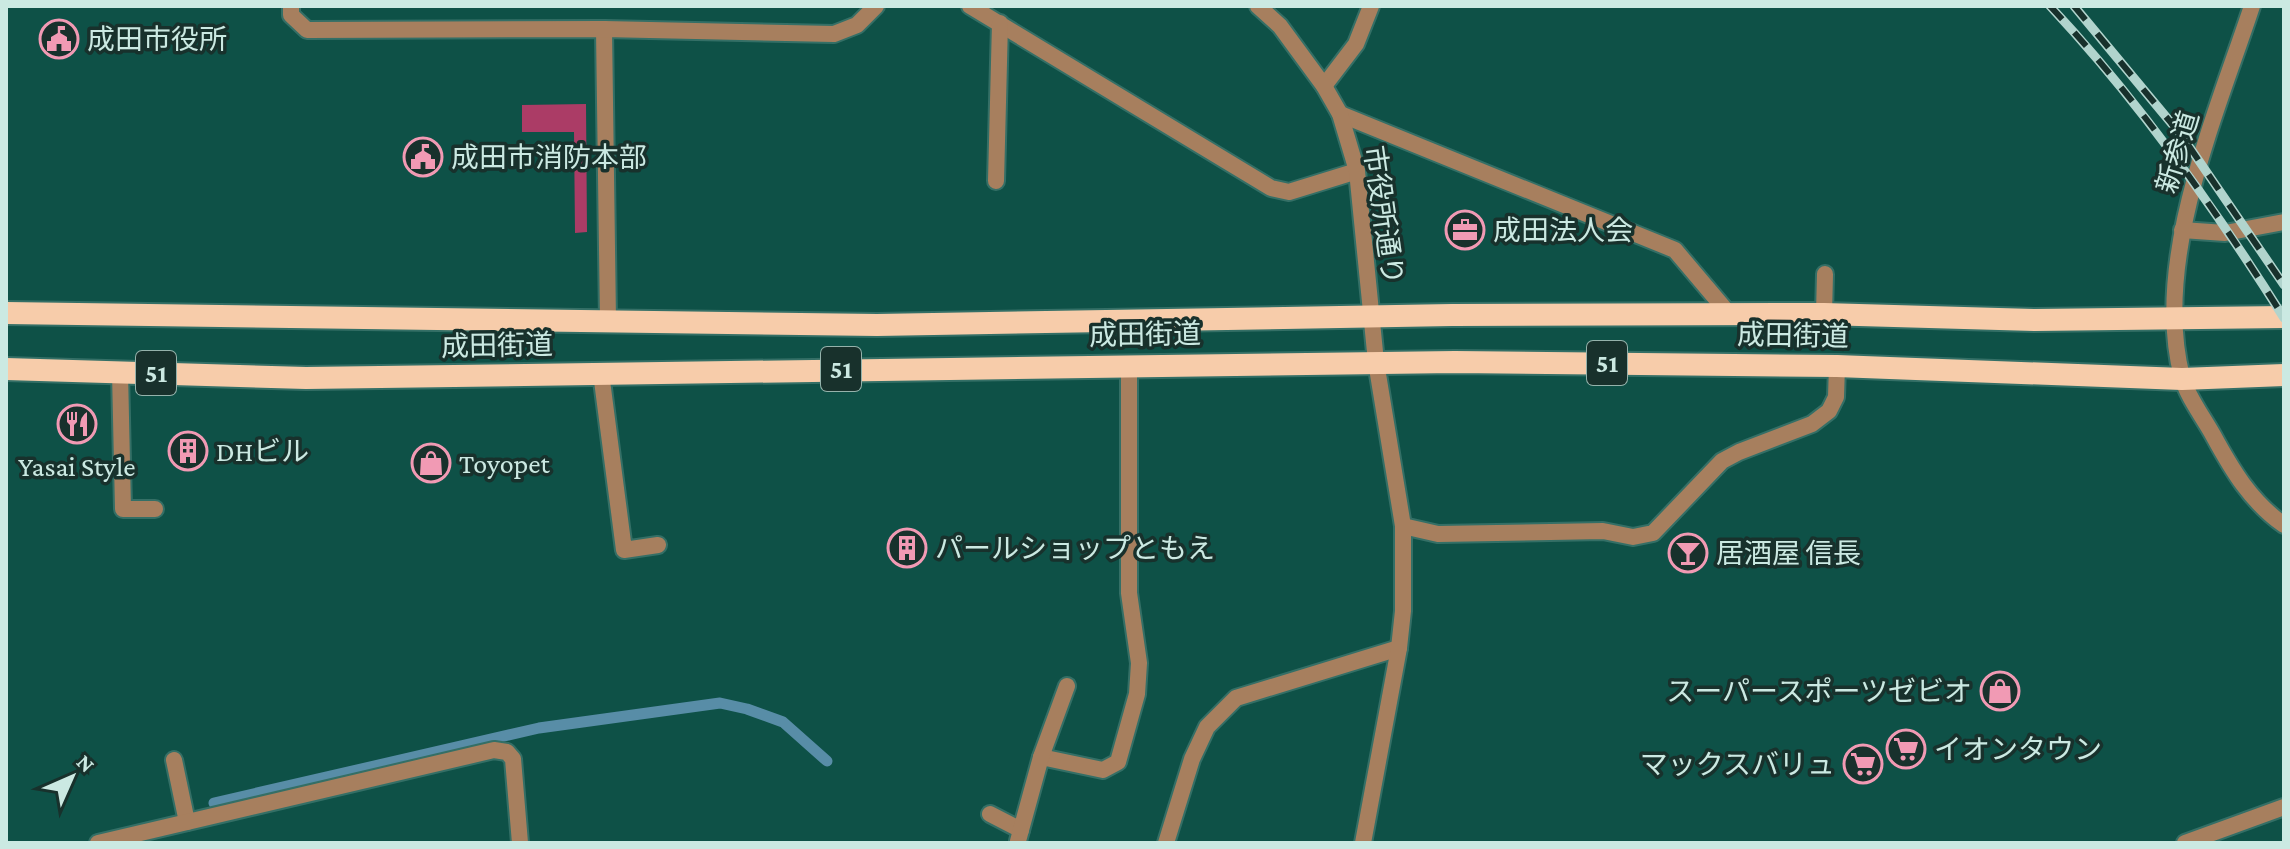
<svg xmlns="http://www.w3.org/2000/svg" width="2290" height="849" font-family="'Crimson Pro','Noto Sans JP',serif">
<style>
.green{fill:#ab3c66}
.lines{fill:none;stroke-linecap:round;stroke-linejoin:round}
.stream{stroke:#588da7;stroke-width:11}
.service-casing{stroke:#346f66;stroke-width:20}
.minor-casing{stroke:#346f66;stroke-width:20}
.tertiary-casing{stroke:#346f66;stroke-width:20}
.trunk-casing{stroke:#346f66;stroke-width:26}
.service{stroke:#a77f5e;stroke-width:16}
.minor{stroke:#a77f5e;stroke-width:16}
.tertiary{stroke:#a77f5e;stroke-width:16}
.trunk{stroke:#f7ccaa;stroke-width:22}
.rail-casing{stroke:#b1d4cd;stroke-width:9}
.rail{stroke:#18312c;stroke-width:6;stroke-dasharray:18;stroke-linecap:butt}
.labels{text-anchor:middle;stroke-width:7;stroke-linejoin:round;paint-order:stroke}
.shield{fill:#18312c;stroke:#95b2ab;stroke-width:2}
.shield-label{font-size:26px;font-weight:bold;fill:#cbe9e2}
.poi-label{font-size:28px;fill:#cbe9e2;stroke:#18312c;text-anchor:start}
.street-label{font-size:28px;fill:#cbe9e2;stroke:#18312c}
</style>
<rect width="100%" height="100%" fill="#0e5147"/>
<path class="green" d="M586 104 587 232 575 233 574 132H522V105Z"/>
<g class="lines">
<path class="stream" d="M214 803 539 728 720 703 747 709 783 722 827 761"/>
<defs>
<g id="service">
<path d="M970 6 1271 188 1289 192 1357 171"/>
<path d="M604 29 608 321"/>
<path d="M1324 86 1356 44 1371 6"/>
<path d="M1340 114 1675 250 1729 314"/>
<path d="M996 181 1000 23"/>
<path d="M1824 314 1825 274"/>
<path d="M120 372 123 509H155"/>
<path d="M601 373 624 550 658 545"/>
<path d="M1403 526 1438 534 1603 531 1633 537 1653 533 1722 461 1739 452 1812 424 1829 411 1836 397 1837 366"/>
<path d="M1041 757 1103 770 1118 762 1137 694 1139 663 1129 593V365"/>
<path d="M174 760 187 822"/>
<path d="M990 814 1021 830"/>
<path d="M1018 841 1041 757 1067 686"/>
<path d="M1166 843 1192 759 1207 727 1236 698 1399 648"/>
<path d="M2185 843 2284 807"/>
</g>
<g id="minor">
<path d="M291 6V15L307 30 604 29 834 34 857 25 876 6"/>
<path d="M2182 230 2225 233 2284 222"/>
<path d="M98 843 494 750 507 752 513 759 520 843"/>
</g>
<g id="tertiary">
<path d="M1258 6 1280 26 1324 86 1340 114 1357 171 1376 362 1403 526V611L1399 648 1363 843"/>
<path d="M2252 6C2216 115 2152 261 2182 377 2187 396 2203 417 2213 435 2232 470 2251 502 2284 525"/>
</g>
<g id="trunk">
<path d="M6 313 877 325 1452 315 1824 314 2035 320 2284 317"/>
<path d="M6 369 306 378 1455 362 1837 366 2182 379 2284 375"/>
</g>
</defs>
<use href="#service" class="service-casing"/>
<use href="#minor" class="minor-casing"/>
<use href="#tertiary" class="tertiary-casing"/>
<use href="#trunk" class="trunk-casing"/>
<use href="#service" class="service"/>
<use href="#minor" class="minor"/>
<use href="#tertiary" class="tertiary"/>
<use href="#trunk" class="trunk"/>
<defs>
<g id="rail">
<path d="M2050 6C2139 101 2215 208 2284 318"/>
<path d="M2074 6 2182 136 2284 285"/>
</g>
</defs>
<use href="#rail" class="rail-casing"/>
<use href="#rail" class="rail"/>
</g>
<defs>
<symbol id="civic-ring" viewBox="-11 -11 22 22"><circle r="9.5" fill="#18312c" stroke="#f19ab4" stroke-width="1.5"/><path d="M-.6-6.5H3V-4.5H.6V-3L4-1V1h2V6H-6V1h2V-1L-.6-3ZM-1.2 2.5V6h2.4V2.5Z" fill="#f19ab4"/></symbol>
<symbol id="office-ring" viewBox="-11 -11 22 22"><circle r="9.5" fill="#18312c" stroke="#f19ab4" stroke-width="1.5"/><path d="M-6-3h4V-5.5h4V-3h4V5H-6ZM-1-4.5V-3h2v-1.5ZM-6 0V1H6V0Z" fill="#f19ab4"/></symbol>
<symbol id="restaurant-ring" viewBox="-11 -11 22 22"><circle r="9.5" fill="#18312c" stroke="#f19ab4" stroke-width="1.5"/><path d="M-5-6h1v4h1v-4h1v4h1v-4h1v5L-1.5 .5V6h-2V.5L-5-1ZM5-6V6H3V1.5H1.5Q1.5-4 5-6Z" fill="#f19ab4"/></symbol>
<symbol id="building-ring" viewBox="-11 -11 22 22"><circle r="9.5" fill="#18312c" stroke="#f19ab4" stroke-width="1.5"/><path d="M-4-6H4V6H1V3H-1V6H-4ZM-2.5-4.3h1.7v1.8h-1.7ZM.8-4.3h1.7v1.8H.8ZM-2.5-1h1.7V.8h-1.7ZM.8-1h1.7V.8H.8Z" fill="#f19ab4"/></symbol>
<symbol id="shop-ring" viewBox="-11 -11 22 22"><circle r="9.5" fill="#18312c" stroke="#f19ab4" stroke-width="1.5"/><path d="M-5-2.5h2.3a2.7 3.5 0 0 1 5.4 0H5L5.5 6h-11ZM-1.5-2.5h3a1.5 2.3 0 0 0-3 0Z" fill="#f19ab4"/></symbol>
<symbol id="bar-ring" viewBox="-11 -11 22 22"><circle r="9.5" fill="#18312c" stroke="#f19ab4" stroke-width="1.5"/><path d="M-6-5H6L.8 .8V4.5H3.5V6h-7V4.5H-.8V.8Z" fill="#f19ab4"/></symbol>
<symbol id="supermarket-ring" viewBox="-11 -11 22 22"><circle r="9.5" fill="#18312c" stroke="#f19ab4" stroke-width="1.5"/><path d="M-6-5.5h2.5l.6 2H6L4.5 2H-2.5L-4.4-4H-6ZM-1.5 3.2a1.3 1.3 0 1 0 .1 0ZM3 3.2a1.3 1.3 0 1 0 .1 0Z" fill="#f19ab4"/></symbol>
</defs>
<g fill-rule="evenodd">
<use href="#civic-ring" x="37" y="17" width="44" height="44"/>
<use href="#civic-ring" x="401" y="135" width="44" height="44"/>
<use href="#office-ring" x="1443" y="208" width="44" height="44"/>
<use href="#restaurant-ring" x="55" y="402" width="44" height="44"/>
<use href="#building-ring" x="166" y="429" width="44" height="44"/>
<use href="#shop-ring" x="409" y="441" width="44" height="44"/>
<use href="#building-ring" x="885" y="526" width="44" height="44"/>
<use href="#bar-ring" x="1666" y="531" width="44" height="44"/>
<use href="#shop-ring" x="1978" y="669" width="44" height="44"/>
<use href="#supermarket-ring" x="1884" y="727" width="44" height="44"/>
<use href="#supermarket-ring" x="1841" y="742" width="44" height="44"/>
</g>
<g class="labels">
<g class="shield">
<rect x="1587" y="341" width="40" height="44" rx="6"/>
<rect x="821" y="347" width="40" height="44" rx="6"/>
<rect x="136" y="351" width="40" height="44" rx="6"/>
</g>
<g class="shield-label">
<text x="1607" y="372">51</text>
<text x="841" y="378">51</text>
<text x="156" y="382">51</text>
</g>
<g class="poi-label">
<text x="87" y="49">成田市役所</text>
<text x="451" y="167">成田市消防本部</text>
<text x="1493" y="240">成田法人会</text>
<text x="216" y="461">DHビル</text>
<text x="459" y="473">Toyopet</text>
<text x="77" y="476" text-anchor="middle">Yasai Style</text>
<text x="935" y="558">パールショップともえ</text>
<text x="1716" y="563">居酒屋 信長</text>
<text x="1972" y="701" text-anchor="end">スーパースポーツゼビオ</text>
<text x="1934" y="759">イオンタウン</text>
<text x="1835" y="774" text-anchor="end">マックスバリュ</text>
</g>
<g class="street-label">
<text transform="translate(2177 152) rotate(-73)" y="10">新参道</text>
<text transform="translate(1384 215) rotate(82)" y="10">市役所通り</text>
<text transform="translate(1145 334) rotate(-1)" y="10">成田街道</text>
<text transform="translate(1793 335) rotate(1)" y="10">成田街道</text>
<text transform="translate(497 345) rotate(-1)" y="10">成田街道</text>
</g>
</g>
<rect width="2290" height="849" fill="none" stroke="#cbe9e2" stroke-width="16"/>
<g transform="translate(72 777) rotate(45)" stroke="#18312c" stroke-width="6" paint-order="stroke">
<path d="M0-6L14 30L0 20L-14 30Z" fill="#cbe9e2"/>
<text y="-12" font-size="22" font-weight="bold" text-anchor="middle" fill="#cbe9e2">N</text>
</g>
</svg>
